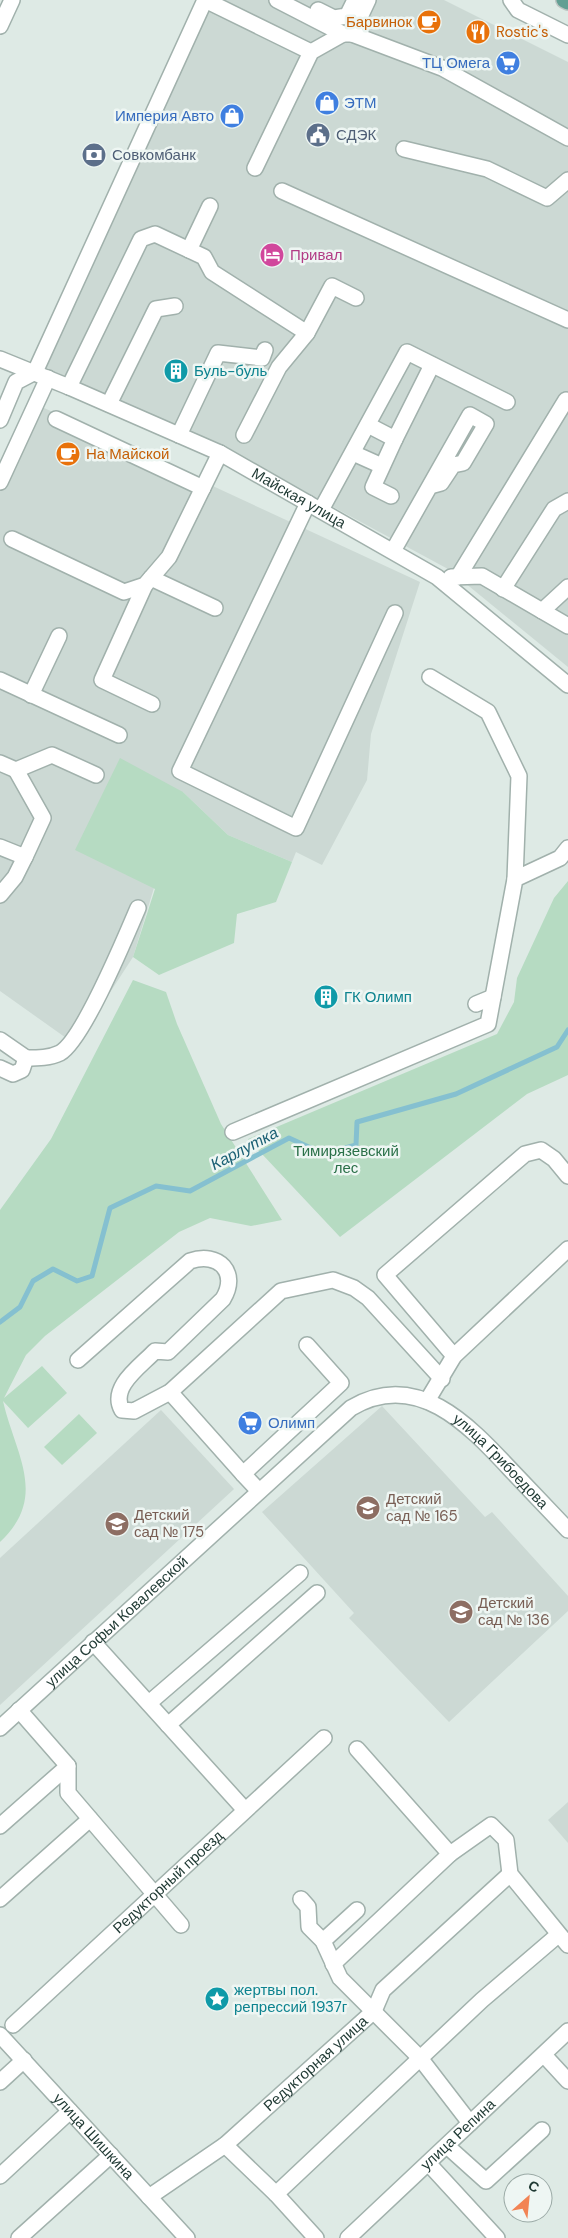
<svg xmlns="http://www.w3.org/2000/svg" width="568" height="2238" font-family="'DM Sans',sans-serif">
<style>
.built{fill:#ccd9d4}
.green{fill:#b6dbc2}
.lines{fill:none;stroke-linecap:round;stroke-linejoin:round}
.stream{stroke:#85c0d0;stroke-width:5}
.minor-casing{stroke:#a1b1ac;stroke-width:18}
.major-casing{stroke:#bcc4c2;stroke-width:18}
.minor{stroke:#fff;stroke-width:15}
.major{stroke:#629f93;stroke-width:15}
.labels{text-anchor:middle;stroke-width:5;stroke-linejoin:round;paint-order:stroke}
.food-label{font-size:15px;fill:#c56008;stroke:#eef6f3;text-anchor:start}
.shop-label{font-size:15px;fill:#366cbe;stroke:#eef6f3;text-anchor:end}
.service-label{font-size:15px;fill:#4e5e75;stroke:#eef6f3;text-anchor:start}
.hotel-label{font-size:15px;fill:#b23c85;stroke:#eef6f3;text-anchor:start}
.culture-label{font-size:15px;fill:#0d838f;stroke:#eef6f3;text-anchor:start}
.street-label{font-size:15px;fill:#1f3933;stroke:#eef6f3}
.park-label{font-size:15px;fill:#2a7048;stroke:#eef6f3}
.education-label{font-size:15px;fill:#785e54;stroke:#eef6f3;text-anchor:start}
.water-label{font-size:16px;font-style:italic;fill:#1a6074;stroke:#eef6f3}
</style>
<rect width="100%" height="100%" fill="#deeae5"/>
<g class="built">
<path d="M211 0H444L568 62V667L448 569 222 447 43 368Z"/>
<path d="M29 401 420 582 371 734 367 780 322 865 296 852 292 862 228 835 183 792 133 957 76 1045 0 991V465Z"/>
<path d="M382 1406 485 1517 492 1512 568 1596V1611L449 1722 349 1618 354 1613 262 1512Z"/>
<path d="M161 1410 234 1489 0 1705V1558Z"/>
<path d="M568 1802V1843L548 1820Z"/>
</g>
<g class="green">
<path d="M120 758 183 792 228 835 292 862 276 902 237 914 234 943 159 975 133 957 155 889 75 850Z"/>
<path d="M568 881V1075L527 1094 340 1237 248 1139 497 1034 514 1002 517 978 554 898Z"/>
<path d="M133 980 166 992 177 1024 221 1124 282 1220 251 1226 210 1218 179 1232 45 1336 26 1355 4 1398 42 1366 67 1393 28 1428 3 1401C15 1454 49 1496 0 1542V1210L51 1139Z"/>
<path d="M79 1414 97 1433 62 1465 44 1447Z"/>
</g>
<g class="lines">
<path class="stream" d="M0 1322 20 1307 33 1281 53 1269 77 1281 92 1276 110 1208 156 1186 190 1191 289 1138 324 1154 356 1145 357 1122 456 1094 557 1047 568 1030"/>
<defs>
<g id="minor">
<path d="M205 0 311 52"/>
<path d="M277 0 343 34H352L368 0"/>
<path d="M511 0 518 10 568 35"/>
<path d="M318 10 334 18 347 16 355 0"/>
<path d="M0 26 12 0"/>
<path d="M352 34 442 68 568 138"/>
<path d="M404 149 487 169 547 198 568 180"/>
<path d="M255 168 311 52 343 34"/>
<path d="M282 191 568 320"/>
<path d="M189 250 210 206"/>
<path d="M307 333 332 286 356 298"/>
<path id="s1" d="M0 359 69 387 220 453 437 577 568 685"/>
<path d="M69 387 141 239 155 234 204 257 212 272 307 333 279 367 244 435"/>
<path d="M109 404 156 309 175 306"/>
<path d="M56 419 203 488"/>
<path d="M0 420 16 382 35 372 205 0"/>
<path d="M368 425 395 439 432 365"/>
<path d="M179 435 218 353 262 358 265 350"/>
<path d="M353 453 382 466"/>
<path d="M0 482 48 378"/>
<path d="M391 496 373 487 395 439"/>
<path d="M308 503 180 771 296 828 395 613"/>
<path d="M321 510 407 352 507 402"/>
<path d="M12 539 124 592 145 585 169 557 220 453"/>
<path d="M393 551 470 415 486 424 463 463 453 465 441 483 430 486"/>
<path d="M451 577 482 576 568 626"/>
<path d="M458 577 566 400"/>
<path d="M151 578 215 608"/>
<path d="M145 585 102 680 152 704"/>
<path d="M503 589 554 509 568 501"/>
<path d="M542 611 568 587"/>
<path d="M430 677 488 712 519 776 515 879"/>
<path d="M0 680 119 735"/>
<path d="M31 695 59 636"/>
<path d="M0 763 16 770 52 755 96 775"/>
<path d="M0 847 25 857 43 818 16 770"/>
<path d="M0 895 15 877 25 857"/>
<path d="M476 1004 493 997"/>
<path d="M0 1040 26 1058"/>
<path d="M26 1058C38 1058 50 1058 60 1053 83 1040 126 936 138 908"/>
<path d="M0 1068 13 1074 22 1070 26 1058"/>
<path d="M233 1132 488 1024 515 879 560 858 568 848"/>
<path d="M454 1356 385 1275 525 1154 541 1150 554 1159 568 1176"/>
<path d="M78 1360 190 1261C219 1251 239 1273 223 1299L168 1352 155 1351C141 1366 109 1387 122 1410L134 1411 170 1392 281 1291 333 1280 354 1288 368 1298 442 1379"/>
<path d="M170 1392 243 1474"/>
<path d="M427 1401 454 1356 568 1249"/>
<path d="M259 1491 243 1474 341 1383 307 1345"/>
<path d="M93 1642 245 1810"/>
<path d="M149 1703 300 1573"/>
<path d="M19 1710 68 1766V1793L181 1925"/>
<path d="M168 1725 317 1593"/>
<path id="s2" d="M0 1728 351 1408C416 1369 468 1424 510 1469 529 1489 549 1510 568 1530"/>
<path d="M357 1749 450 1854 491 1825 506 1840 510 1874 568 1945"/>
<path d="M0 1826 68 1766"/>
<path d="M0 1899 90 1819"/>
<path d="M301 1899 308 1907 309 1927 323 1941 340 1978 420 2058 470 2123"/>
<path d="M323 1941 357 1910"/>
<path d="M333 1964 450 1854"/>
<path id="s3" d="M13 2025 324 1738"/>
<path id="s4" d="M0 2035 187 2238"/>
<path d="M544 2055 568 2081"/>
<path d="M0 2082 24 2060"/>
<path d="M225 2145 276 2194 482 2000 558 1935"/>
<path d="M447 2146 486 2181 542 2130"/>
<path d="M428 2163 497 2238"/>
<path d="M0 2176 70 2111"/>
<path d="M276 2194 316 2238"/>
<path id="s5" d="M149 2197 225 2145 374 2011 383 1990 510 1874"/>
<path d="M19 2238 111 2155"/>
<path id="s6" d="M348 2238 568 2031"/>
</g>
<path id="major" d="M564 0 568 2"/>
</defs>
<use href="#minor" class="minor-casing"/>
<use href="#major" class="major-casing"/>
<use href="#minor" class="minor"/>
<use href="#major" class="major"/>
</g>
<defs>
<symbol id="cafe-disc" viewBox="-11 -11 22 22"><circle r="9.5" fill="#e8710a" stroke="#eef6f3"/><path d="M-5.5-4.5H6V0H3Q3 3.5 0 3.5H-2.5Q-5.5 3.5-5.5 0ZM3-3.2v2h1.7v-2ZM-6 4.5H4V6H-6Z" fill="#fff"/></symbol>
<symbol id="restaurant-disc" viewBox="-11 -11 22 22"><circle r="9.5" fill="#e8710a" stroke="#eef6f3"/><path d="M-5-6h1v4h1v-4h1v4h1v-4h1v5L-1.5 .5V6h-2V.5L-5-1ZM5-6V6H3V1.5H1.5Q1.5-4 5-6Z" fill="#fff"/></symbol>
<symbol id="supermarket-disc" viewBox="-11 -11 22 22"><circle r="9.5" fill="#3f7fe0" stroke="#eef6f3"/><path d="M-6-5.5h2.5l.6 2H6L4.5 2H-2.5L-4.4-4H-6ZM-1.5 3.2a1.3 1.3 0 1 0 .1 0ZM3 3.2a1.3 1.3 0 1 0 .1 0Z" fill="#fff"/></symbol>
<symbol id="shop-disc" viewBox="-11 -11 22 22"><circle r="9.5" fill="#3f7fe0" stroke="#eef6f3"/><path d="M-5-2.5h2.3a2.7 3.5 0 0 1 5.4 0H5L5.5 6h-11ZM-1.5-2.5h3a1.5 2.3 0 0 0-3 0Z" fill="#fff"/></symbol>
<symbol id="civic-disc" viewBox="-11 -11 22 22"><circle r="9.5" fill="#5c6f8a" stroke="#eef6f3"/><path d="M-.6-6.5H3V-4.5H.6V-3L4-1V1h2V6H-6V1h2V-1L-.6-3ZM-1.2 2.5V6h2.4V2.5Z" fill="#fff"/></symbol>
<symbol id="bank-disc" viewBox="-11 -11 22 22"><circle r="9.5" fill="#5c6f8a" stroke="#eef6f3"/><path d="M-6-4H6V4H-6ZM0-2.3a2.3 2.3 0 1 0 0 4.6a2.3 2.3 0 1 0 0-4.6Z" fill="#fff"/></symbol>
<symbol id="hotel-disc" viewBox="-11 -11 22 22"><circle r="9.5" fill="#d1479c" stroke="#eef6f3"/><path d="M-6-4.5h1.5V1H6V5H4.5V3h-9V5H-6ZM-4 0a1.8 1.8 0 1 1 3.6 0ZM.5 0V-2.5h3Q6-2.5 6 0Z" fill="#fff"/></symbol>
<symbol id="building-disc" viewBox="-11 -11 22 22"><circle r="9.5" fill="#0f9aa8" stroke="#eef6f3"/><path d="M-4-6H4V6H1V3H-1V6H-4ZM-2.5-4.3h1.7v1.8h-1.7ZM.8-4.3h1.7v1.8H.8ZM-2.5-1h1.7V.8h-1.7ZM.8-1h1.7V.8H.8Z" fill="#fff"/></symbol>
<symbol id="school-disc" viewBox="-11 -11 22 22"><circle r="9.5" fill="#8d6e63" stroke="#eef6f3"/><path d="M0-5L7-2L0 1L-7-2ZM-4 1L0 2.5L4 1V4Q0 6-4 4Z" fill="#fff"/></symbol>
<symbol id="sight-disc" viewBox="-11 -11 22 22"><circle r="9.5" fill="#0f9aa8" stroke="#eef6f3"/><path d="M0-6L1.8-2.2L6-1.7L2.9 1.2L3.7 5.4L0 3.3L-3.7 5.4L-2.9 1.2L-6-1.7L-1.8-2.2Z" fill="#fff"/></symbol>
</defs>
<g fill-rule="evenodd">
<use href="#cafe-disc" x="415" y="8" width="28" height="28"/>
<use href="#restaurant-disc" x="464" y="18" width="28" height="28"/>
<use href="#supermarket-disc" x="494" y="49" width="28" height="28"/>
<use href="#shop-disc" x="313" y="89" width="28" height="28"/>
<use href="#shop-disc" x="218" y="102" width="28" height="28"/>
<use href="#civic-disc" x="304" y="121" width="28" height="28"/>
<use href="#bank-disc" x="80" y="141" width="28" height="28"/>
<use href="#hotel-disc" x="258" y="241" width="28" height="28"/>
<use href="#building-disc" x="162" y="357" width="28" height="28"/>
<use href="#cafe-disc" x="54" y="440" width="28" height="28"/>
<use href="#building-disc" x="312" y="983" width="28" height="28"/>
<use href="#supermarket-disc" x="236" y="1409" width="28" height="28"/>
<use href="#school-disc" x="354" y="1494" width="28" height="28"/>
<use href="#school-disc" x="103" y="1510" width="28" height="28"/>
<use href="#school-disc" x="447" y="1598" width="28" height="28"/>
<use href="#sight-disc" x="203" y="1985" width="28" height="28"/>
</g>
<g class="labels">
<g class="food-label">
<text x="412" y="27" text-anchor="end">Барвинок</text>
<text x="496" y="37">Rostic's</text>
<text x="86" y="459">На Майской</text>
</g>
<g class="shop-label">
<text x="490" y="68">ТЦ Омега</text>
<text x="344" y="108" text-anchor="start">ЭТМ</text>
<text x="214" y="121">Империя Авто</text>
<text x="268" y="1428" text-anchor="start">Олимп</text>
</g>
<g class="service-label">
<text x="336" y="140">СДЭК</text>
<text x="112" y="160">Совкомбанк</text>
</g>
<g class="hotel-label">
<text x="290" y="260">Привал</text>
</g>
<g class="culture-label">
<text x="194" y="376">Буль-буль</text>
<text x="344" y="1002">ГК Олимп</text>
<text x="234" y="1995">жертвы пол.<tspan x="234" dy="17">репрессий 1937г</tspan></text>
</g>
<g class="street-label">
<text dy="5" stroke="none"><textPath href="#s1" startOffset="330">Майская улица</textPath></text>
<text dy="5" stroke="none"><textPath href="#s2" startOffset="650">улица Грибоедова</textPath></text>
<text dy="5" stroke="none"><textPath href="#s2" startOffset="158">улица Софьи Ковалевской</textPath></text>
<text dy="5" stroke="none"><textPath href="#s3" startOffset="211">Редукторный проезд</textPath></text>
<text dy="5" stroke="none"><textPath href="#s5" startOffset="214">Редукторная улица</textPath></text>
<text dy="5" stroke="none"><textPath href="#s6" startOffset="151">улица Репина</textPath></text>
<text dy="5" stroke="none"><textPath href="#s4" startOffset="138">улица Шишкина</textPath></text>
</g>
<g class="park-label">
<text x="346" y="1156">Тимирязевский<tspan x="346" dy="17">лес</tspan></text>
</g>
<g class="education-label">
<text x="386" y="1504">Детский<tspan x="386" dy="17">сад № 165</tspan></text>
<text x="134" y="1520">Детский<tspan x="134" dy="17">сад № 175</tspan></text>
<text x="478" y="1608">Детский<tspan x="478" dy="17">сад № 136</tspan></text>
</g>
<g class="water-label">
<text transform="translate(244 1148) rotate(-28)" y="6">Карлутка</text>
</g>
</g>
<g transform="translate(528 2198) rotate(27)"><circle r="24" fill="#eef6f3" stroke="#9baaa6"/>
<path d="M0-4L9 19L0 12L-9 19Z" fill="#f28354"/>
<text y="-8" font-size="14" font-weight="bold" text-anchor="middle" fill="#1f3933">С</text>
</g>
</svg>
